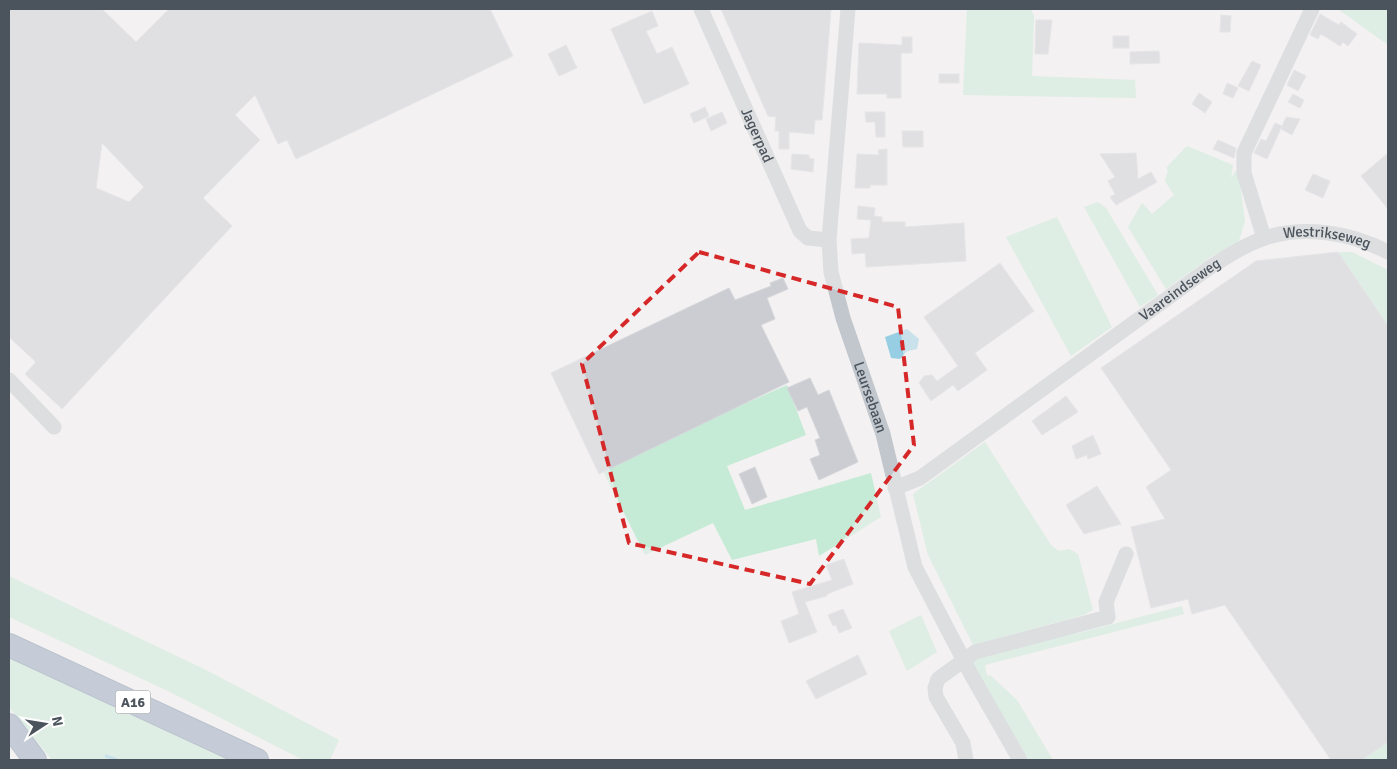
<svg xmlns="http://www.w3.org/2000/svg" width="1397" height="769" font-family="Signika,sans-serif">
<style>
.green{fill:#c5ebd6}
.water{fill:#97cee3}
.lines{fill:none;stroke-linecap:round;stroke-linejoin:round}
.stream{stroke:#97cee3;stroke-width:3}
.building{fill:#cbcdd2;stroke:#d5d7db;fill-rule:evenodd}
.highway-casing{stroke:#798ca5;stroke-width:24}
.minor{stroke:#c1c7cd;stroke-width:15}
.highway{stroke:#8ea1b9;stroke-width:22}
.marked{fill:none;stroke:#d62828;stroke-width:4;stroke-dasharray:10 6;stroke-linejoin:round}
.labels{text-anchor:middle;stroke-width:4.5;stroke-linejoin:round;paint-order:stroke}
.shield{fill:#fff;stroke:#81878d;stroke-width:1}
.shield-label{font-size:14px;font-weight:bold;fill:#4b535c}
.street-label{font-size:15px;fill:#4b535c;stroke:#fff}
</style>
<rect width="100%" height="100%" fill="#f3f1f1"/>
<g class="green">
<path d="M967 9H1031L1034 17 1032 76 1135 80 1136 98 963 95Z"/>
<path d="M1338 9H1388V45Z"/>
<path d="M1187 146 1233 165 1231 178 1238 168 1245 221 1238 244 1212 256 1166 289 1128 227 1142 203 1152 214 1174 195 1165 181 1168 170 1166 168Z"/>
<path d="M1098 202 1106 208 1158 295 1140 307 1084 207Z"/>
<path d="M1057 217 1112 327 1071 356 1006 237Z"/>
<path d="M1338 252H1352L1388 270V326Z"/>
<path d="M787 385 806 435 727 466 745 510 871 473 881 517 819 556 816 539 732 560 713 523 645 555 601 467Z"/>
<path d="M985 442 1051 545 1059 551 1069 549 1078 554 1093 610 1084 615 973 645 928 555 913 494Z"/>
<path d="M9 576 204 669 339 740 330 760H303L168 691 9 617Z"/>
<path d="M1182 606 1184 614 985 665 987 676 990 675 1017 700 1053 760H1029L972 664 973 660 1073 629 1075 634Z"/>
<path d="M921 615 937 652 907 671 889 631Z"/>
<path d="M9 652 237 760H52L9 707Z"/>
<path d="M1388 742V760H1362Z"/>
</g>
<path class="water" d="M907 329 919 339 917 349 907 351 900 359 891 358 885 337Z"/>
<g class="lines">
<path class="stream" d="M106 756 117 760"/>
</g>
<g class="building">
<path d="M9 9H102L136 42 169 9H490L513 56 296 159 287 140 278 144 255 95 235 115 260 140 203 198 232 226 62 409 25 374 36 362 9 337ZM102 143 144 187 129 202 96 188Z"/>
<path d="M721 9H831L822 120H815L814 134 789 132V149H779V131H775L776 117 768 116Z"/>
<path d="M652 11 658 26 646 31 657 54 672 47 689 84 644 104 611 29Z"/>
<path d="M1320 14 1339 25 1341 22 1357 34 1348 46 1343 42 1340 46 1321 34 1318 39 1310 35Z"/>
<path d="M1221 15 1231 16 1230 32H1220Z"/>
<path d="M1036 20H1052L1048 54H1035Z"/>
<rect x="1113" y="36" width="16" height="12"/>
<path d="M902 37H912V53H901V98H887V94H857L859 43 902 45Z"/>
<path d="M566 45 577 68 559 76 548 54Z"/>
<path d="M1159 51 1160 63 1130 64V52Z"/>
<path d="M1252 61 1261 65 1249 91 1238 86Z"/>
<path d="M1294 70 1306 76 1298 91 1287 85Z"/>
<rect x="939" y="74" width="20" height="9"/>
<path d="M1227 83 1238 88 1233 98 1223 94Z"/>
<path d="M1199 93 1212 102 1205 113 1192 104Z"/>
<path d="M1293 94 1304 100 1300 108 1288 102Z"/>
<path d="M705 107 709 116 694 123 690 114Z"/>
<path d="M722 112 727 123 711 131 706 119Z"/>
<path d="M865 112H885V137H876L875 122H866Z"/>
<path d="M1286 117 1300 119 1292 135 1281 129Z"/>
<path d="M1275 123 1282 126 1267 159 1254 153 1261 139 1266 141Z"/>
<path d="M902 131H923V147H903Z"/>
<path d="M1218 140 1236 148 1234 158 1213 149Z"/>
<path d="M887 149V185H870V188H855L857 154 879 155 878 150Z"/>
<path d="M1136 153 1138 179 1151 172 1157 182 1116 205 1110 197 1115 194 1108 181 1115 177 1100 154Z"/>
<path d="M1388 153V209L1361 176Z"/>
<path d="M792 154 809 155V158L814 159 813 172 791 169Z"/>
<path d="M1313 174 1330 181 1323 198 1305 190Z"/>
<path d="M858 206 875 208 874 216 882 217V222H905V227L964 223 966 261 866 267 865 253 852 254 851 239 869 238 871 220 857 219Z"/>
<path d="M1338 252 1388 326V742L1362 760H1331L1225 605 1192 614 1188 599 1151 608 1131 527 1165 519 1146 487 1171 470 1101 368 1256 261Z"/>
<path d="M1000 263 1034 311 975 353 987 370 958 391 953 385 931 401 919 383 924 376 932 375 937 381 958 366 924 317Z"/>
<path d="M783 278 788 289 767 298 775 319 761 325 789 382 599 474 551 373 729 288 735 300 771 286 770 283Z"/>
<path d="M810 378 818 395 829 390 858 462 819 480 810 459 820 455 815 440 820 438 807 407 798 411 787 388Z"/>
<path d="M1066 396 1078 412 1042 435 1032 421Z"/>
<path d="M1093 435 1101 454 1088 459 1087 455 1076 459 1072 446Z"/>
<path d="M755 467 767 497 752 504 739 474Z"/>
<path d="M1097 486 1121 524 1084 534 1066 505Z"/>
<path d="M844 559 853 584 827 594V596L805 602 817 632 789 643 781 621 799 614 792 592 832 580 826 565Z"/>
<path d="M843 609 852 628 839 633 836 625 833 626 828 615Z"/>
<path d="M858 655 867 674 816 699 806 681Z"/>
</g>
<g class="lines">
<defs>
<g id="highway">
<path d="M9 645 257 760"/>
<path d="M9 725 35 760"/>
</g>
</defs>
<use href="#highway" class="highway-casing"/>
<g class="minor">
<path id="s1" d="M701 9 800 231 808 238 829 240"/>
<path id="s2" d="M848 9 829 240 831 272 843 318 883 434 915 567 972 676 1020 760"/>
<path d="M1264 238 1244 173V153L1312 9"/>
<path d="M9 380 54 427"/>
<path id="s3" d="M895 488 920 478 1209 268C1226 257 1243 246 1262 239 1303 224 1351 233 1388 252"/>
<path d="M966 760 963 743 936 697 935 688 938 679 975 652 1108 617 1106 602 1126 554"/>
</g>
<use href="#highway" class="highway"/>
</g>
<path d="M0 0H1397V769H0ZM699 252 898 307 914 445 810 584 629 543 582 364Z" fill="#f3f1f1" fill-opacity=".55" fill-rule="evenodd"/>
<path class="marked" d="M699 252 898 307 914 445 810 584 629 543 582 364Z"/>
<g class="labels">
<rect class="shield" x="115.5" y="690.5" width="35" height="23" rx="4"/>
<g class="shield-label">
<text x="133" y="707">A16</text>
</g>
<g class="street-label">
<text dy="5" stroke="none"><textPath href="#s1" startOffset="138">Jagerpad</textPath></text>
<text dy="5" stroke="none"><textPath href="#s3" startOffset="511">Westrikseweg</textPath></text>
<text dy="5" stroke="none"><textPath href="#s3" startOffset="348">Vaareindseweg</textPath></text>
<text dy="5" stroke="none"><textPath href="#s2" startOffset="395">Leursebaan</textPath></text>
</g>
</g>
<rect width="1397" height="769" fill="none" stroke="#4b535c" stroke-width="20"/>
<g transform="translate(45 724) rotate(78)" stroke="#ffffff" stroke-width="4" paint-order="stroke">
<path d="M0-4L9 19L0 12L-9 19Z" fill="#4b535c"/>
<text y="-8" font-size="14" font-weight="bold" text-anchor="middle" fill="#4b535c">N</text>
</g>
</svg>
